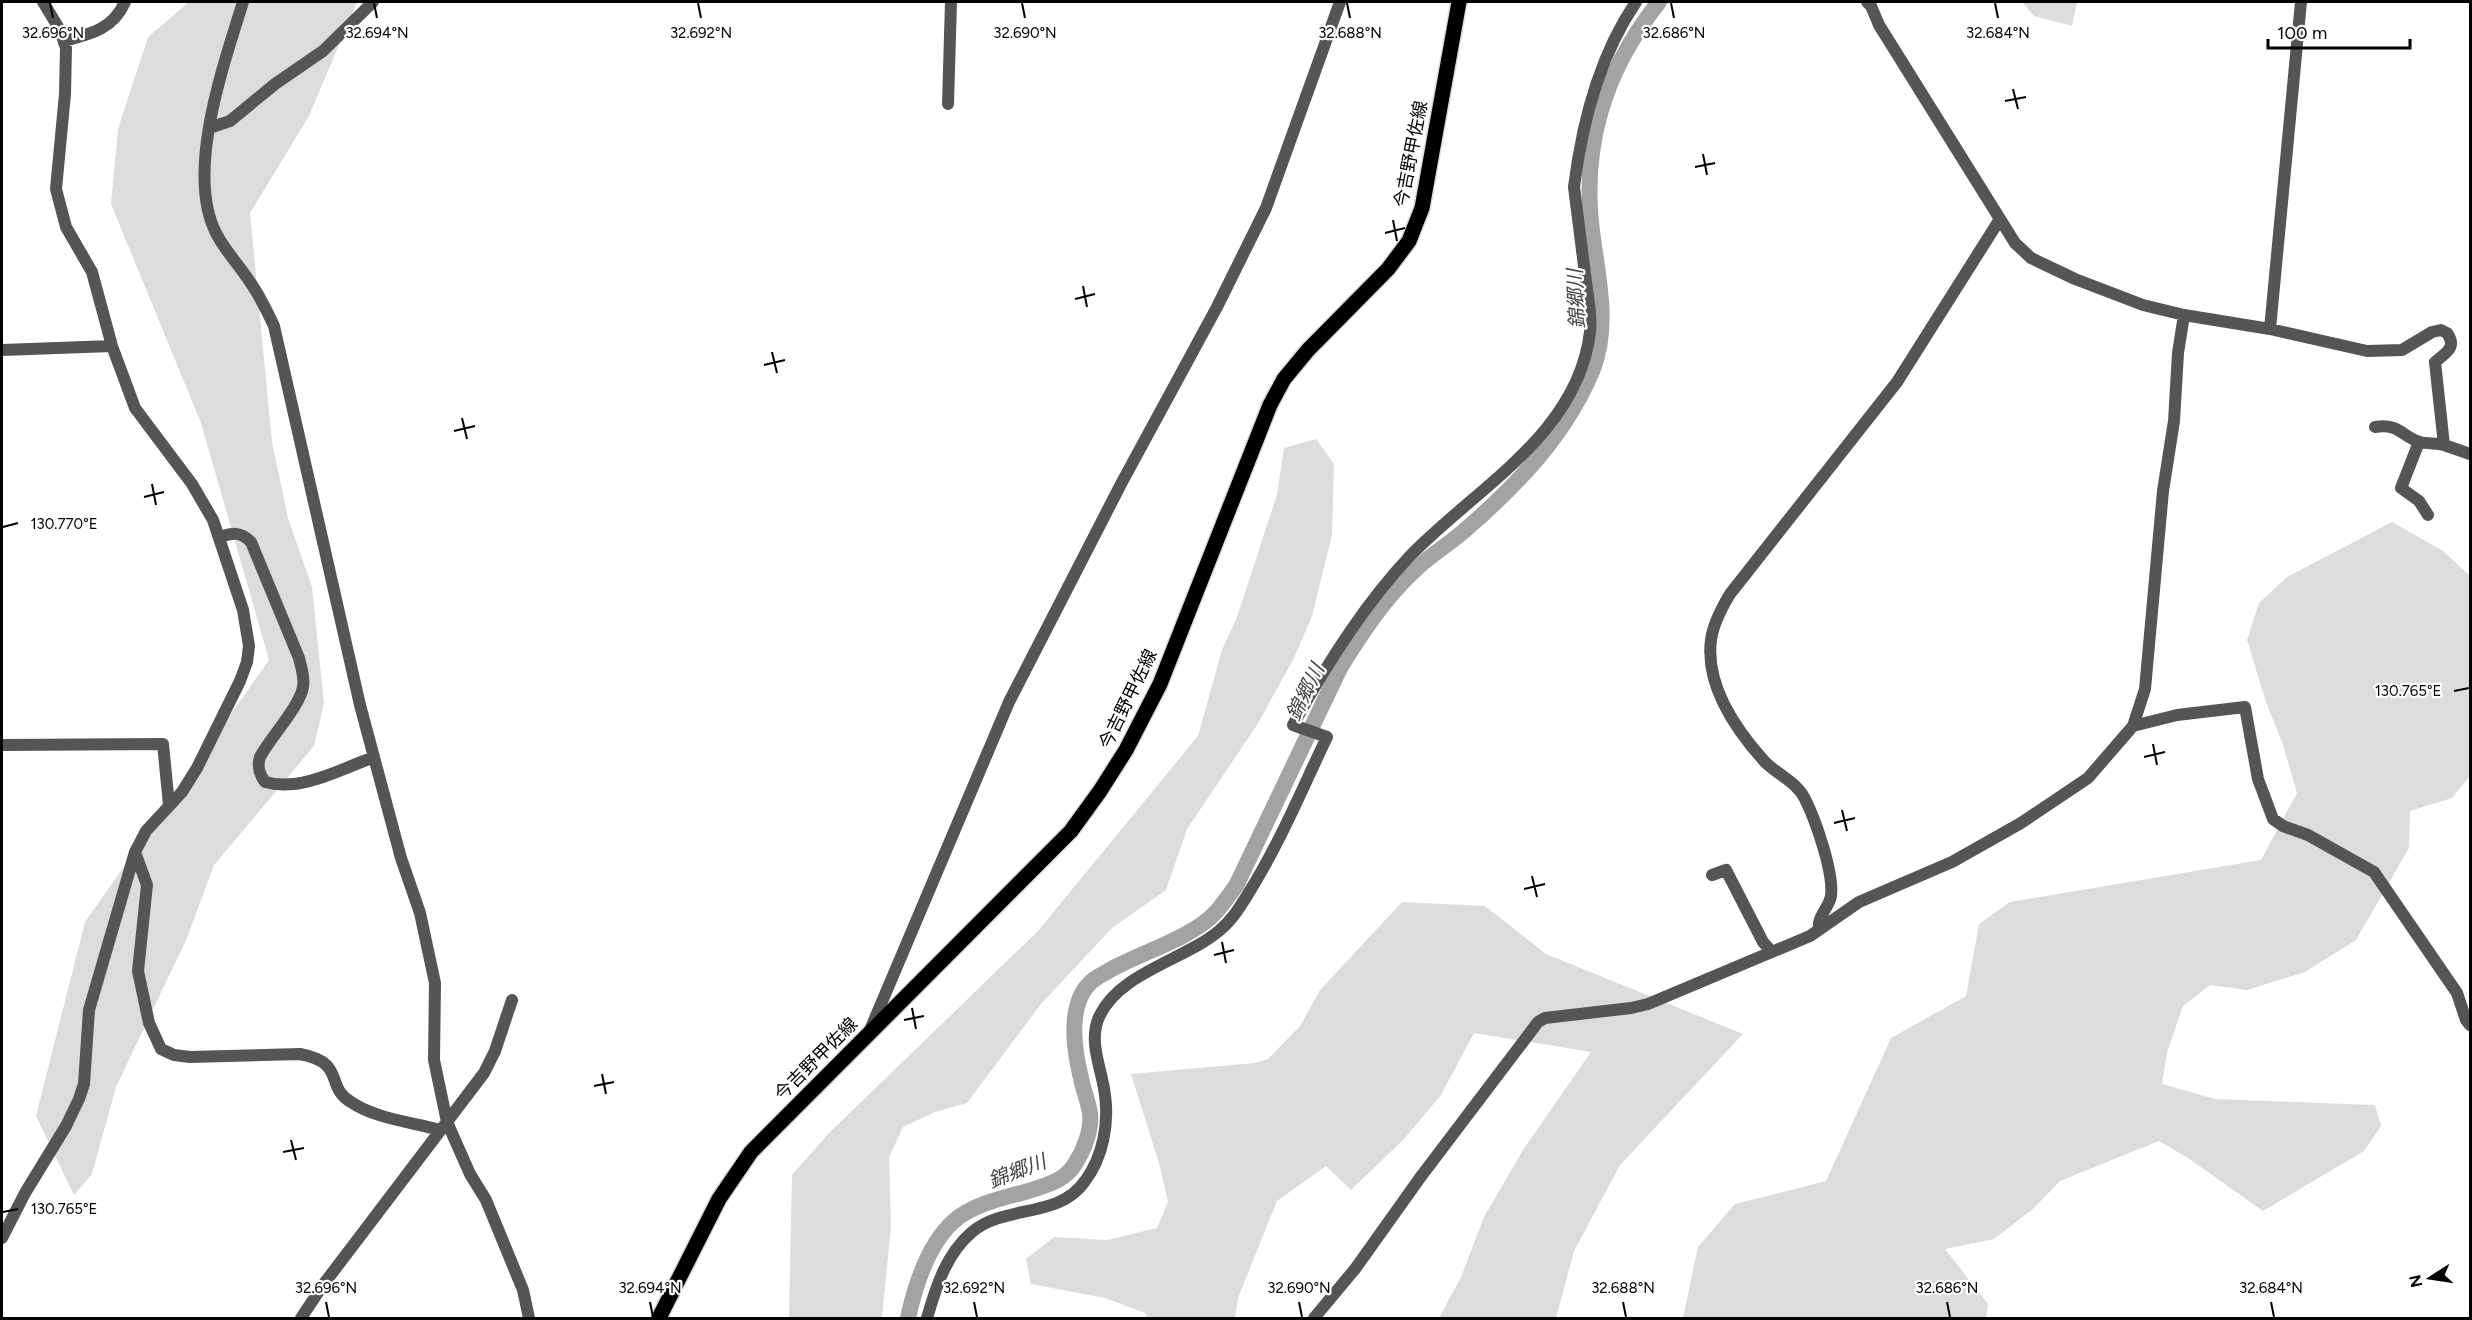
<svg xmlns="http://www.w3.org/2000/svg" width="2472" height="1320" viewBox="0 0 2472 1320" font-family="Figtree,'Noto Sans JP',sans-serif">
<style>
.green{fill:#dcdcdc}
.lines{fill:none;stroke-linecap:round;stroke-linejoin:round}
.river{stroke:#a3a3a3;stroke-width:16}
.major-casing{stroke:#dbdbdb;stroke-width:18}
.minor{stroke:#555;stroke-width:12}
.major{stroke:#000;stroke-width:15}
.ticks{fill:none;stroke:#000;stroke-width:2}
.labels{text-anchor:middle;dominant-baseline:central;stroke-width:4.5;stroke-linejoin:round;paint-order:stroke}
.street-label{font-size:18px;fill:#000;stroke:#fff}
.water-label{font-size:20px;font-style:italic;fill:#444;stroke:#fff}
.ticks-label{font-size:15px;text-anchor:middle;fill:#000;stroke:#fff;stroke-width:4.5;stroke-linejoin:round;paint-order:stroke}
</style>
<rect width="100%" height="100%" fill="#fff"/>
<path class="green" d="M189 2H357L309 116 250 213 272 442 288 518 312 587 324 703 314 746 214 865 187 938 116 1087 92 1174 74 1195 36 1116 85 922 269 660 201 423 111 204 118 129 148 37Z
M2022 2H2077L2072 26 2034 16Z
M1316 439 1334 464 1332 535 1312 616 1293 660 1257 725 1187 829 1166 890 1112 928 1041 1004 967 1103 935 1112 903 1127 889 1157 891 1226 882 1318H789L792 1175 829 1133 1038 931 1198 736 1222 650 1237 617 1277 495 1284 448Z
M2392 522 2443 551 2470 576V776L2452 798 2410 811 2409 848 2356 940 2305 972 2247 990 2210 985 2183 1006 2167 1052 2162 1084 2215 1099 2375 1105 2381 1126 2364 1151 2263 1211 2188 1158 2159 1141 2060 1181 2033 1209 1994 1239 1945 1249 1988 1304 1986 1318H1683L1698 1247 1735 1204 1826 1181 1891 1038 1966 996 1979 924 2010 902 2261 860 2297 793 2283 745 2266 702 2247 640 2259 603 2287 577Z
M1402 902 1485 906 1546 954 1743 1034 1620 1165 1574 1251 1556 1318H1439L1461 1277 1484 1217 1523 1150 1591 1052 1474 1033 1441 1095 1404 1139 1351 1190 1326 1166 1277 1201 1238 1298 1235 1318H1148L1145 1313 1105 1298 1031 1284 1026 1259 1054 1237 1107 1240 1157 1228 1168 1202 1159 1163 1131 1074 1255 1063 1268 1059 1300 1026 1320 990Z"/>
<g class="lines">
<path class="river" d="M908 1318C915 1286 928 1244 954 1221 972 1205 1002 1198 1025 1192 1044 1186 1064 1182 1075 1164 1084 1150 1092 1130 1090 1113 1088 1101 1083 1089 1081 1078 1074 1050 1067 1004 1091 982 1096 977 1104 974 1110 970 1140 953 1191 938 1214 914 1222 906 1229 895 1236 886L1340 668C1361 634 1384 599 1414 571 1429 556 1448 545 1464 531 1517 485 1566 435 1593 369 1609 328 1599 281 1593 239 1580 149 1603 72 1659 2"/>
<defs>
<path id="major" d="M659 1318 719 1199 751 1152 1071 831 1100 791 1126 750 1160 684 1270 405 1284 379 1308 350 1388 269 1409 241 1422 208 1459 2"/>
</defs>
<use href="#major" class="major-casing"/>
<path class="minor" d="M243 2C224 64 185 172 216 233 225 251 240 266 250 282 260 296 267 311 274 326L360 705 401 858 420 913 435 983 434 1060 447 1122 470 1174 486 1200 523 1290 529 1318
M1867 2 1871 6 1879 25 2015 243 2031 258 2075 279 2143 305 2184 315 2270 329 2367 351 2402 350 2432 332 2441 330 2447 333C2457 347 2447 352 2435 362L2444 445 2470 454
M64 41C91 34 113 29 125 2
M948 104 951 2
M209 128 230 121 275 84 323 51 373 2
M2270 329 2301 2
M2 350 112 346
M2375 427C2400 423 2402 437 2420 442 2428 444 2436 443 2444 445
M2419 442 2401 488 2419 501 2428 515
M219 537C233 533 240 531 251 542L299 658C301 667 305 677 303 687 300 706 270 738 260 757 257 767 259 774 265 782 301 792 341 769 374 757
M2133 726 2177 715 2245 707 2258 779 2273 819 2283 826 2308 835 2374 872 2457 993 2466 1020 2470 1025
M2 745 163 744 169 805
M135 852 147 885 138 971 149 1023 161 1049 174 1055 190 1057 300 1054C347 1063 324 1086 351 1102 376 1119 412 1122 440 1130
M1712 875 1726 870 1763 942 1772 952
M1819 929C1817 916 1829 908 1831 896 1834 873 1816 821 1805 799 1797 782 1778 775 1765 762 1736 730 1705 686 1711 640 1713 624 1721 609 1730 594L1897 382 2000 219
M870 1030 1009 702 1121 484 1217 307 1266 208 1340 2
M2 1238 25 1193 66 1126 79 1099 84 1084 89 1010 135 852 146 831 182 792 197 768 240 681 247 662 249 646 243 610 213 520 192 484 135 408 112 346 92 272 66 227 56 189 65 94 66 48 60 30 43 2
M301 1318 323 1285 484 1073 495 1051 512 1000
M927 1318C936 1287 946 1254 972 1232 1005 1204 1059 1219 1085 1181 1103 1157 1109 1124 1105 1095 1102 1069 1087 1040 1100 1015 1121 972 1185 960 1220 930 1232 920 1240 907 1248 894 1279 845 1302 789 1327 737L1293 725C1326 665 1363 606 1409 557 1474 489 1578 435 1590 332 1592 316 1588 298 1586 282 1582 251 1578 219 1574 187 1582 123 1599 56 1636 2
M1314 1318 1355 1269 1422 1175 1538 1022 1545 1018 1631 1008 1648 1004 1810 936 1859 902 1952 862 2021 823 2088 778 2133 726 2145 689 2163 491 2174 421 2178 353 2184 315"/>
<use href="#major" class="major"/>
</g>
<path class="ticks" d="M50 3 53 18M374 3 377 18M698 3 701 18M1022 3 1025 18M1347 3 1350 18M1671 3 1674 18M1995 3 1998 18M2013 89 2018 109M2005 101 2026 97M1703 154 1707 175M1695 167 1715 163M1393 220 1397 241M1385 233 1405 228M1083 286 1087 307M1075 299 1095 294M772 352 777 373M764 365 785 360M462 418 467 439M454 431 475 426M152 484 156 505M144 497 164 492M3 527 18 523M2454 691 2469 688M2153 744 2157 765M2144 757 2165 752M1842 810 1847 831M1834 823 1855 818M1532 876 1537 897M1524 889 1545 884M1222 942 1226 963M1214 955 1234 950M912 1008 916 1029M904 1020 924 1016M602 1074 606 1094M594 1086 614 1082M291 1140 296 1160M283 1152 304 1148M3 1212 18 1209M326 1302 329 1317M650 1302 653 1317M974 1302 977 1317M1299 1302 1302 1317M1623 1302 1626 1317M1947 1302 1950 1317M2271 1302 2274 1317"/>
<g class="labels">
<g class="street-label">
<text transform="translate(1411 154) rotate(-79)">今吉野甲佐線</text>
<text transform="translate(1128 699) rotate(-64)">今吉野甲佐線</text>
<text transform="translate(816 1059) rotate(-45)">今吉野甲佐線</text>
</g>
<g class="water-label">
<text transform="translate(1576 299) rotate(-93)">錦郷川</text>
<text transform="translate(1305 692) rotate(-64)">錦郷川</text>
<text transform="translate(1017 1171) rotate(-21)">錦郷川</text>
</g>
</g>
<g class="ticks-label">
<text x="53" y="38">32.696°N</text>
<text x="377" y="38">32.694°N</text>
<text x="701" y="38">32.692°N</text>
<text x="1025" y="38">32.690°N</text>
<text x="1350" y="38">32.688°N</text>
<text x="1674" y="38">32.686°N</text>
<text x="1998" y="38">32.684°N</text>
<text x="64" y="529">130.770°E</text>
<text x="2408" y="696">130.765°E</text>
<text x="64" y="1214">130.765°E</text>
<text x="326" y="1293">32.696°N</text>
<text x="650" y="1293">32.694°N</text>
<text x="974" y="1293">32.692°N</text>
<text x="1299" y="1293">32.690°N</text>
<text x="1623" y="1293">32.688°N</text>
<text x="1947" y="1293">32.686°N</text>
<text x="2271" y="1293">32.684°N</text>
</g>
<rect width="2472" height="1320" fill="none" stroke="#000000" stroke-width="6"/>
<g transform="translate(2430 1278) rotate(258)" stroke="#ffffff" stroke-width="4.5" paint-order="stroke">
<path d="M0-4.5L10 22L0 15L-10 22Z" fill="#000000"/>
<text y="-9" font-size="16" font-weight="bold" text-anchor="middle" fill="#000000">N</text>
</g>
<path d="M2268 39v9h142v-9" fill="none" stroke="#000000" stroke-width="3"/>
<text x="2277" y="39" font-size="18" fill="#000000" stroke="#ffffff" stroke-width="4.5" paint-order="stroke">100 m</text>
</svg>
